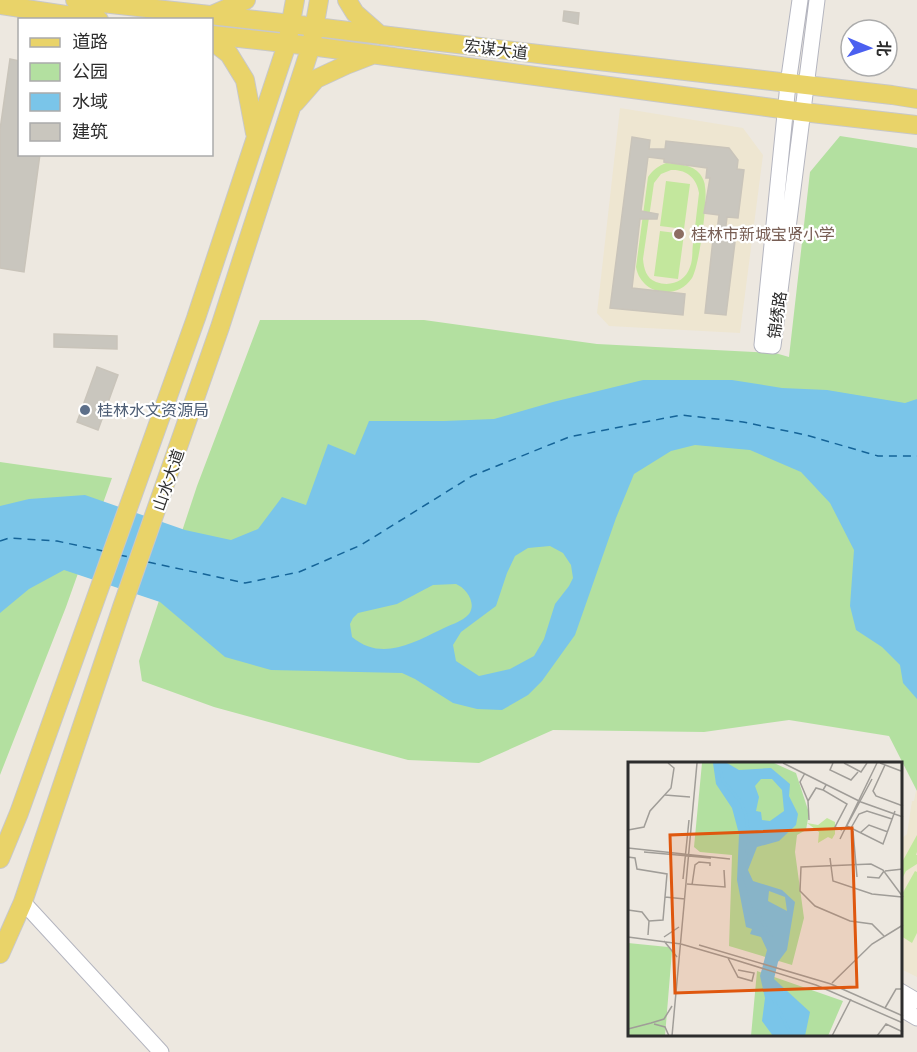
<svg xmlns="http://www.w3.org/2000/svg" width="917" height="1052" viewBox="0 0 917 1052" font-family="Ubuntu,'Noto Sans SC',sans-serif">
<style>
.education{fill:#eee6d1}
.green{fill:#b3e0a0}
.pitch{fill:#c3e79d;fill-rule:evenodd}
.water{fill:#7ac5e9;fill-rule:evenodd}
.lines{fill:none;stroke-linecap:round;stroke-linejoin:round}
.ferry{stroke:#156498;stroke-width:1.5;stroke-dasharray:8 6;stroke-linecap:butt}
.building{fill:#c9c6be;stroke:#c9c4ba;stroke-width:1.5}
.minor-casing{stroke:#b4b5bf;stroke-width:17}
.major-casing{stroke:#c8c8c8;stroke-width:20}
.minor{stroke:#fff;stroke-width:15}
.major{stroke:#e9d369;stroke-width:18}
.education-dot{fill:#8d6e63;stroke:#fff;stroke-width:2}
.service-dot{fill:#5c6f8a;stroke:#fff;stroke-width:2}
.labels{text-anchor:middle;dominant-baseline:central;stroke-width:4.5;stroke-linejoin:round;paint-order:stroke}
.street-label{font-size:16px;fill:#2d2d2d;stroke:#fff}
.education-label{font-size:16px;fill:#785e54;stroke:#fff;text-anchor:start}
.service-label{font-size:16px;fill:#4e5e75;stroke:#fff;text-anchor:start}
.inset-river{fill:none;stroke:#7ac5e9;stroke-width:3}
.inset-road{fill:none;stroke:#a09d98;stroke-width:1.5}
.view{fill:#df570e;fill-opacity:0.15;stroke:#df570e;stroke-width:3}
.inset-edge{fill:none;stroke:#2d2d2d;stroke-width:3}
</style>
<rect width="100%" height="100%" fill="#ede8e0"/>
<path class="education" d="M620 108 743 128 763 155 740 333 609 326 597 313Z
M916 791H917V977L901 969V839L907 834 912 801H914Z"/>
<path class="green" d="M840 136 917 148V791L889 736 789 720 704 732 553 730 479 763 408 760 214 707 142 681 139 661 197 486 260 320H424L597 344 775 353 789 357 810 172Z
M0 462 112 478 66 607 0 775Z"/>
<path class="pitch" d="M666 163C678 164 692 164 700 174 703 178 705 183 705 187 708 201 699 267 692 278 677 301 641 295 636 267L648 177C653 170 658 166 666 163ZM671 170C686 169 697 178 699 193 697 210 695 227 693 244 692 251 693 260 690 267 685 282 670 287 656 282 646 278 644 269 643 259L654 183 661 174Z
M666 181 690 184 684 229 660 226Z
M660 231 684 234 678 279 654 276Z
M917 835V852L916 855H917V864L906 871 901 881V864Z
M915 871 917 872V933L912 943 901 936V896Z"/>
<path class="water" d="M643 380H732L782 388 827 390 905 403 917 399V699L903 683 900 665 882 647 856 630 850 606 854 550 830 503 801 472 750 450 695 445 671 451 634 474 616 518 575 635 542 681 528 695 502 710 477 709 453 703 415 679 402 673 271 670 225 657 160 602 64 570 29 589 0 613V506L29 499 85 495 185 530 231 540 258 529 282 497 306 505 328 444 355 455 369 421H444L494 419 553 402ZM550 546 563 553 571 565 573 578 569 586 555 604 544 639 534 656 510 669 479 676 456 661 453 645 461 632 496 606 507 573 515 556 528 548ZM456 584C466 588 477 603 469 614 462 622 449 625 440 630 411 644 381 661 352 637L350 624 353 618 358 613 397 604 433 585Z"/>
<g class="lines">
<path class="ferry" d="M0 541 9 538 57 541 103 551
M119 555 129 557
M148 562 245 583 299 572 361 545 472 476 569 437 681 415 743 422 806 435 878 456H917"/>
</g>
<path class="building" d="M564 11 579 13 578 24 563 21Z
M10 59 20 61V154H40L24 272 0 268V130Z
M632 137 650 140 649 149H665L666 141 729 148 738 160 737 169 744 170 738 218 727 217 725 234 728 235 727 241 735 242 726 315 705 313 713 239H716L719 215 704 213 710 178H706L707 168 664 162V159L648 157 641 211 658 214 657 219H640L632 288 685 294 683 315 610 308Z
M54 334 117 336V349L54 347Z
M97 367 118 375 98 430 77 422Z"/>
<g class="lines">
<defs>
<path id="minor" d="M800 0 788 84 762 345 773 346 817 0
M23 902 161 1052
M900 991 917 1001
M900 1008 917 1018"/>
<path id="major" d="M75 0 291 24 547 55 892 95 917 99
M347 0 355 13 380 35
M0 5 99 20
M212 15 246 0
M212 35 311 46 803 112 917 125
M212 41 229 54 245 80 255 133
M295 103 316 79 346 65 372 55
M0 859 19 813 196 318 287 44 295 0
M0 954 23 902 122 607 220 327 311 46 319 0"/>
</defs>
<use href="#minor" class="minor-casing"/>
<use href="#major" class="major-casing"/>
<use href="#minor" class="minor"/>
<use href="#major" class="major"/>
</g>
<circle class="education-dot" cx="679" cy="234" r="6"/>
<circle class="service-dot" cx="85" cy="410" r="6"/>
<g class="labels">
<g class="street-label">
<text transform="translate(496 49) rotate(7)">宏谋大道</text>
<text transform="translate(777 315) rotate(-82)">锦绣路</text>
<text transform="translate(168 480) rotate(-71)">山水大道</text>
</g>
<g class="education-label">
<text x="691" y="234">桂林市新城宝贤小学</text>
</g>
<g class="service-label">
<text x="97" y="410">桂林水文资源局</text>
</g>
</g>
<g transform="translate(628 762)">
<rect width="274" height="274" fill="#ede8e0"/>
<path d="M74 1H146L168 11 181 51 178 68 169 73 167 90 176 156 164 203 101 184 104 93 72 90 66 85ZM0 181 40 185 44 189 37 274H0ZM129 209 215 239 200 274H123Z" fill="#b3e0a0"/>
<path d="M199 56 207 60V72L204 77 200 75 190 81 191 70 179 61 190 63Z" fill="#c3e79d"/>
<path d="M85 1H99L111 8 143 6 162 22 161 34 170 52 168 63 151 79 129 85 120 108 125 119 154 128 167 140 159 188 150 200 146 217 182 250 177 274H145L134 259 137 236 132 214 139 188 133 175 122 172 124 167 118 165 109 118 111 72 104 46 88 22ZM133 17H144L154 28 156 49 142 59 134 58 133 50 128 49 131 35 127 24ZM141 129 157 135 159 149 140 139Z" fill="#7ac5e9" fill-rule="evenodd"/>
<path class="inset-river" d="M91 1 95 19 113 40 118 53 121 77 115 111 127 147 144 176V202M142 213 140 227 164 274"/>
<path class="inset-road" d="M155 1 233 40 275 55M205 1 202 8 223 18 230 10M216 1 233 10 239 1M252 1 273 9M257 3 245 29 248 34 275 44M177 11 172 20 180 39 181 58M198 23 195 28 219 42 207 65 214 68M37 33 62 35M180 39 188 26 195 28M219 64 255 82 267 49M223 66 231 52 239 49 264 57M0 68 16 65 22 49 43 26 46 6 40 1M216 69 244 17M225 69 229 115M232 71 241 63 260 70M212 77 249 1M0 86 102 97M16 90 83 96M0 95 7 96 9 107 39 112 35 158 21 159M202 96 205 119 244 132 274 135M257 109 275 107M239 115 251 116 256 109M55 117 61 58M59 122 97 125 96 108M64 123 67 103 71 100 82 101V104M37 135 57 137M0 148 14 150 21 159 20 173M256 174 244 162 222 159 187 144 172 129 173 105 243 102 255 108 275 135M0 175 53 182 101 196 188 223 275 261M36 175 51 165M36 179 49 195M71 183 203 222 275 254M100 196 110 215 124 219 126 211 110 208M204 221 244 182 275 163M257 246 268 227H275M23 261 36 257 44 244M26 262 37 265 41 274M0 267 23 261M44 274 69 1M204 274 223 237M249 274 258 262 275 270"/>
<path class="view" d="M224 66 229 225 47 231 42 73Z"/>
<rect width="274" height="274" class="inset-edge"/>
</g>
<rect x="18" y="18" width="195" height="138" fill="#ffffff" stroke="#ababab" stroke-width="1.5"/>
<rect x="30" y="38" width="30" height="9" fill="#e9d369" stroke="#ababab" stroke-width="1.5"/>
<text x="72" y="48" font-size="18" fill="#2d2d2d">道路</text>
<rect x="30" y="63" width="30" height="18" fill="#b3e0a0" stroke="#ababab" stroke-width="1.5"/>
<text x="72" y="78" font-size="18" fill="#2d2d2d">公园</text>
<rect x="30" y="93" width="30" height="18" fill="#7ac5e9" stroke="#ababab" stroke-width="1.5"/>
<text x="72" y="108" font-size="18" fill="#2d2d2d">水域</text>
<rect x="30" y="123" width="30" height="18" fill="#c9c6be" stroke="#ababab" stroke-width="1.5"/>
<text x="72" y="138" font-size="18" fill="#2d2d2d">建筑</text>
<g transform="translate(869 48) rotate(92)"><circle r="28" fill="#ffffff" stroke="#ababab" stroke-width="1.5"/>
<path d="M0-4.5L10 22L0 15L-10 22Z" fill="#4b60f0"/>
<text y="-9" font-size="16" font-weight="bold" text-anchor="middle" fill="#2d2d2d">北</text>
</g>
</svg>
